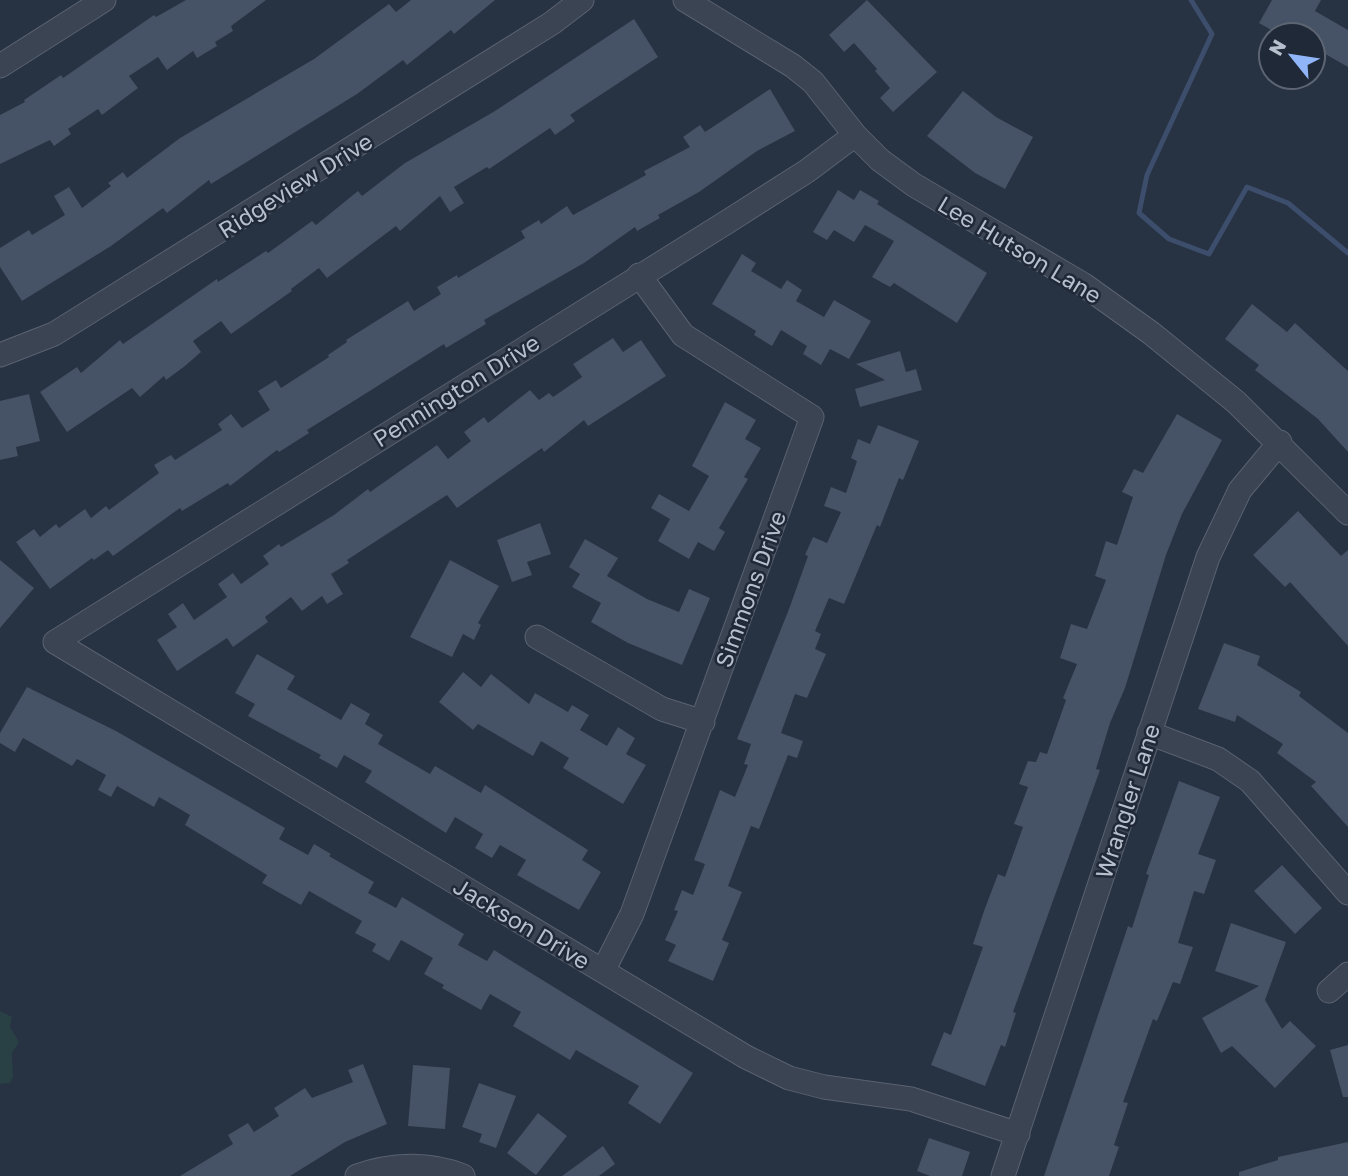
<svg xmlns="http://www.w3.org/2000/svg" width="1348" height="1176" viewBox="0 0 1348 1176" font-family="'Golos Text',sans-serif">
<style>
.green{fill:#294044}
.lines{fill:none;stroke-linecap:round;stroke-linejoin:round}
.stream{stroke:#3c4e6c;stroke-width:5}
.building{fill:#465265}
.minor-casing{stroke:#596270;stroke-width:25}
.minor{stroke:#3b4452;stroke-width:23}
.labels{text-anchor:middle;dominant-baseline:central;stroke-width:5;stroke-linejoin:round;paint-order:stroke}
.street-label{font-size:23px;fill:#b8bfcc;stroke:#202938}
</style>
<rect width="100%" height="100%" fill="#273243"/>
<path class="green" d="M0 1011 12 1017 10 1027 19 1042 12 1053 13 1077 10 1083 0 1084Z"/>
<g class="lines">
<path class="stream" d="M1191 0 1212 34 1147 175 1139 213 1169 239 1209 254 1247 187 1288 203 1348 253"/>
</g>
<path class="building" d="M186 0H266L231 26 233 31 215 42 217 46 197 58 193 51 167 70 158 57 129 76 138 88 102 115 98 109 68 129 71 134 54 146 50 140 0 164V115L25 102 24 100 61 75 63 78 154 15 156 17Z
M411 0H495L454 34 451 30 407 65 403 60 357 94 211 184 209 180 167 213 163 208 111 246 22 301 0 267V248L29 230 32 235 65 215 54 196 69 187 82 208 111 186 108 183 123 172 127 178 180 138 314 59 389 4 396 12Z
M867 0 937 72 893 112 880 98 890 88 875 71 877 69 854 43 844 52 829 35Z
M1272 0H1321L1315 11 1348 30V67L1313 47V35H1280L1259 23Z
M634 19 658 57 570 115 575 121 555 135 550 128 489 169 487 167 454 187 464 203 450 212 440 196 400 231 396 226 327 278 319 268 291 289 292 291 231 334 221 321 193 341 201 352 185 366 166 380 164 376 140 397 132 388 67 432 40 392 77 367 81 373 120 340 123 344 217 279 218 282 266 251 268 253 312 221 316 225 358 191 362 196 405 163 495 111Z
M770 89 795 131 757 151 699 192 658 215 660 218 637 231 635 227 584 263 484 320 486 324 446 348 444 344 357 399 307 430 309 433 279 452 277 450 230 486 228 483 182 511 180 508 113 556 108 550 94 560 92 558 50 589 16 542 34 529 40 537 56 524 59 528 85 509 91 518 106 506 109 510 159 473 154 465 171 455 175 460 222 430 218 424 231 414 242 428 270 410 258 391 276 380 281 388 329 357 328 355 347 342 346 340 408 301 414 311 441 294 437 287 457 275 458 278 525 238 521 231 539 220 541 224 567 206 573 215 646 175 644 171 690 147 683 137 700 125 705 132Z
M963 91 996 117 1033 137 1005 189 975 173 927 136Z
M838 190 854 200 860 190 879 201 877 204 987 273 957 323 894 283 890 287 872 277 894 241 865 225 854 242 834 230 827 240 813 232Z
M742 254 756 263 751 271 781 289 787 280 802 290 796 301 824 317 834 300 871 321 849 359 830 349 821 365 803 354 807 346 781 330 772 346 754 335 756 331 712 304Z
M1252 304 1287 332 1295 323 1348 371V452L1318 419 1255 370 1259 365 1225 339Z
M613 338 623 352 641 340 666 376 588 426 584 420 544 452 542 448 457 508 447 495 347 560 349 563 331 574 343 594 327 604 322 596 302 611 291 597 265 617 268 622 233 647 227 638 177 671 157 640 177 627 168 614 183 603 194 620 227 597 218 584 233 573 241 584 269 564 263 556 279 544 281 547 334 515 368 489 370 492 437 445 448 459 471 441 464 432 484 417 488 423 530 390 539 400 549 393 553 397 582 377 573 364Z
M900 351 906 372 916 369 922 390 860 407 855 389 885 380 856 364Z
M29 394 40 441 16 447 18 456 0 460V401Z
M725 402 756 420 745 439 761 448 744 477 748 479 719 528 725 532 714 551 698 542 689 559 658 541 670 519 651 508 659 494 689 511 709 476 692 466Z
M1177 414 1222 440 1182 514 1166 555 1125 688 1110 723 1096 769 1100 770 1013 1012 1016 1013 1005 1047 1001 1045 985 1086 931 1065 944 1032 951 1035 983 947 973 944 984 911 998 874 1005 877 1023 827 1014 824 1028 787 1019 784 1028 761 1036 762 1040 752 1047 754 1066 700 1063 698 1077 664 1060 658 1071 624 1087 629 1106 580 1095 576 1106 541 1117 545 1133 497 1122 492 1134 469 1143 473Z
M878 425 919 441 903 480 899 478 880 527 877 525 844 604 829 598 815 631 821 634 815 649 826 654 807 698 795 694 781 733 803 741 797 758 788 755 759 829 751 826 728 886 742 892 722 940 729 943 713 981 668 961 676 945 665 940 678 911 674 910 682 890 693 895 705 864 694 860 720 790 735 797 748 765 744 764 751 744 737 739 789 609 808 556 805 555 813 537 827 543 841 512 824 506 831 487 846 493 857 461 851 458 858 439 870 444Z
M1298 511 1341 556 1348 550V646L1290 582 1285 587 1253 555Z
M540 523 551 554 527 562 532 575 512 582 497 540Z
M585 539 618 558 607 576 647 599 679 612 689 589 710 598 682 665 628 643 591 622 601 603 572 587 580 574 569 567Z
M0 560 34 588 0 628Z
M450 560 499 586 478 623 481 625 474 640 463 634 452 657 410 637Z
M1224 643 1260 656 1257 665 1301 692 1299 696 1348 733V827L1311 786 1316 782 1277 753 1283 744 1237 715 1235 722 1198 709Z
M257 654 295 676 287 689 341 720 351 703 370 714 365 724 383 735 378 744 430 774 435 766 481 793 485 785 588 850 582 860 601 872 579 910 517 875 526 860 500 845 492 858 475 848 483 834 455 817 446 833 365 782 372 771 344 755 337 768 319 758 321 755 248 716 255 704 235 693Z
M463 672 481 687 491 674 529 704 535 693 568 712 572 705 589 715 580 730 607 746 618 727 635 738 626 754 646 765 623 804 563 768 569 758 541 741 533 756 478 724 473 730 439 702Z
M27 687 116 731 285 828 279 839 308 855 314 844 331 854 329 856 374 882 368 893 396 908 402 897 464 934 458 945 487 961 494 950 693 1073 660 1124 628 1103 639 1086 576 1050 570 1060 513 1026 521 1012 490 994 481 1010 442 988 444 985 424 974 433 958 401 940 389 961 372 951 376 944 355 933 362 921 309 891 301 905 262 883 267 875 185 825 190 815 159 797 154 807 117 786 111 797 98 790 106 775 77 759 72 766 23 738 15 752 0 743V733Z
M1179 781 1220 797 1198 854 1216 860 1204 894 1194 891 1178 943 1193 947 1180 984 1173 982 1157 1021 1153 1019 1123 1102 1128 1103 1114 1145 1119 1147 1109 1176H1044L1128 926 1132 928 1149 875 1146 874Z
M1282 865 1322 908 1295 934 1254 891Z
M1231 923 1286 942 1265 1000 1282 1029 1290 1021 1316 1046 1275 1088 1232 1046 1221 1053 1202 1018 1259 986 1215 971Z
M1348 1045V1097H1343L1330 1050Z
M363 1064 387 1124 345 1142 290 1176H180L233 1144 228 1135 248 1123 254 1132 279 1116 274 1108 305 1088 312 1098 353 1082 348 1070Z
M413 1065 450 1068 445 1129 408 1126Z
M479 1083 516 1096 496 1148 479 1142 482 1134 462 1127Z
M538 1113 567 1136 536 1175 507 1153Z
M929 1138 970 1152 962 1176H930L917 1171Z
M1348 1142V1176H1239V1172L1278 1160V1157Z
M603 1146 615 1164 599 1176H562Z"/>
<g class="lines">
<defs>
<path id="minor" d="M685 0 793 66 813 82 855 135 880 160 914 185 1084 285 1151 333 1236 402 1348 513
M0 66 104 0
M855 135 807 171 727 222 55 642 746 1057 789 1078 824 1087 911 1099 1018 1134
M0 355 54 334 552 23 582 0
M537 637 662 709 703 722
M1149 733 1218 759 1250 781 1348 893
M603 971 632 914 812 417 683 335 639 275
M1329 991 1348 974
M357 1176C391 1164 429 1162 463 1176
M1003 1176 1208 557 1240 490 1280 442"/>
</defs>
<use href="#minor" class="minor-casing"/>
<use href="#minor" class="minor"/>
</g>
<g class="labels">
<g class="street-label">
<text transform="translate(295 185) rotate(-32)">Ridgeview Drive</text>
<text transform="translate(1020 249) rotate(31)">Lee Hutson Lane</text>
<text transform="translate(456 390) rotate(-32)">Pennington Drive</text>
<text transform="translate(750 589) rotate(-70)">Simmons Drive</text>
<text transform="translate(1127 801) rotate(-72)">Wrangler Lane</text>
<text transform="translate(522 923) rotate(31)">Jackson Drive</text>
</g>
</g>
<g transform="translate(1292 56) rotate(300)"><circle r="33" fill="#202938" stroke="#5d6573" stroke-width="2"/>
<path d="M0-5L12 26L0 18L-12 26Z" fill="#91b5f9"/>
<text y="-10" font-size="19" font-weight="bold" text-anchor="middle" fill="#b8bfcc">N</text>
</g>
</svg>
